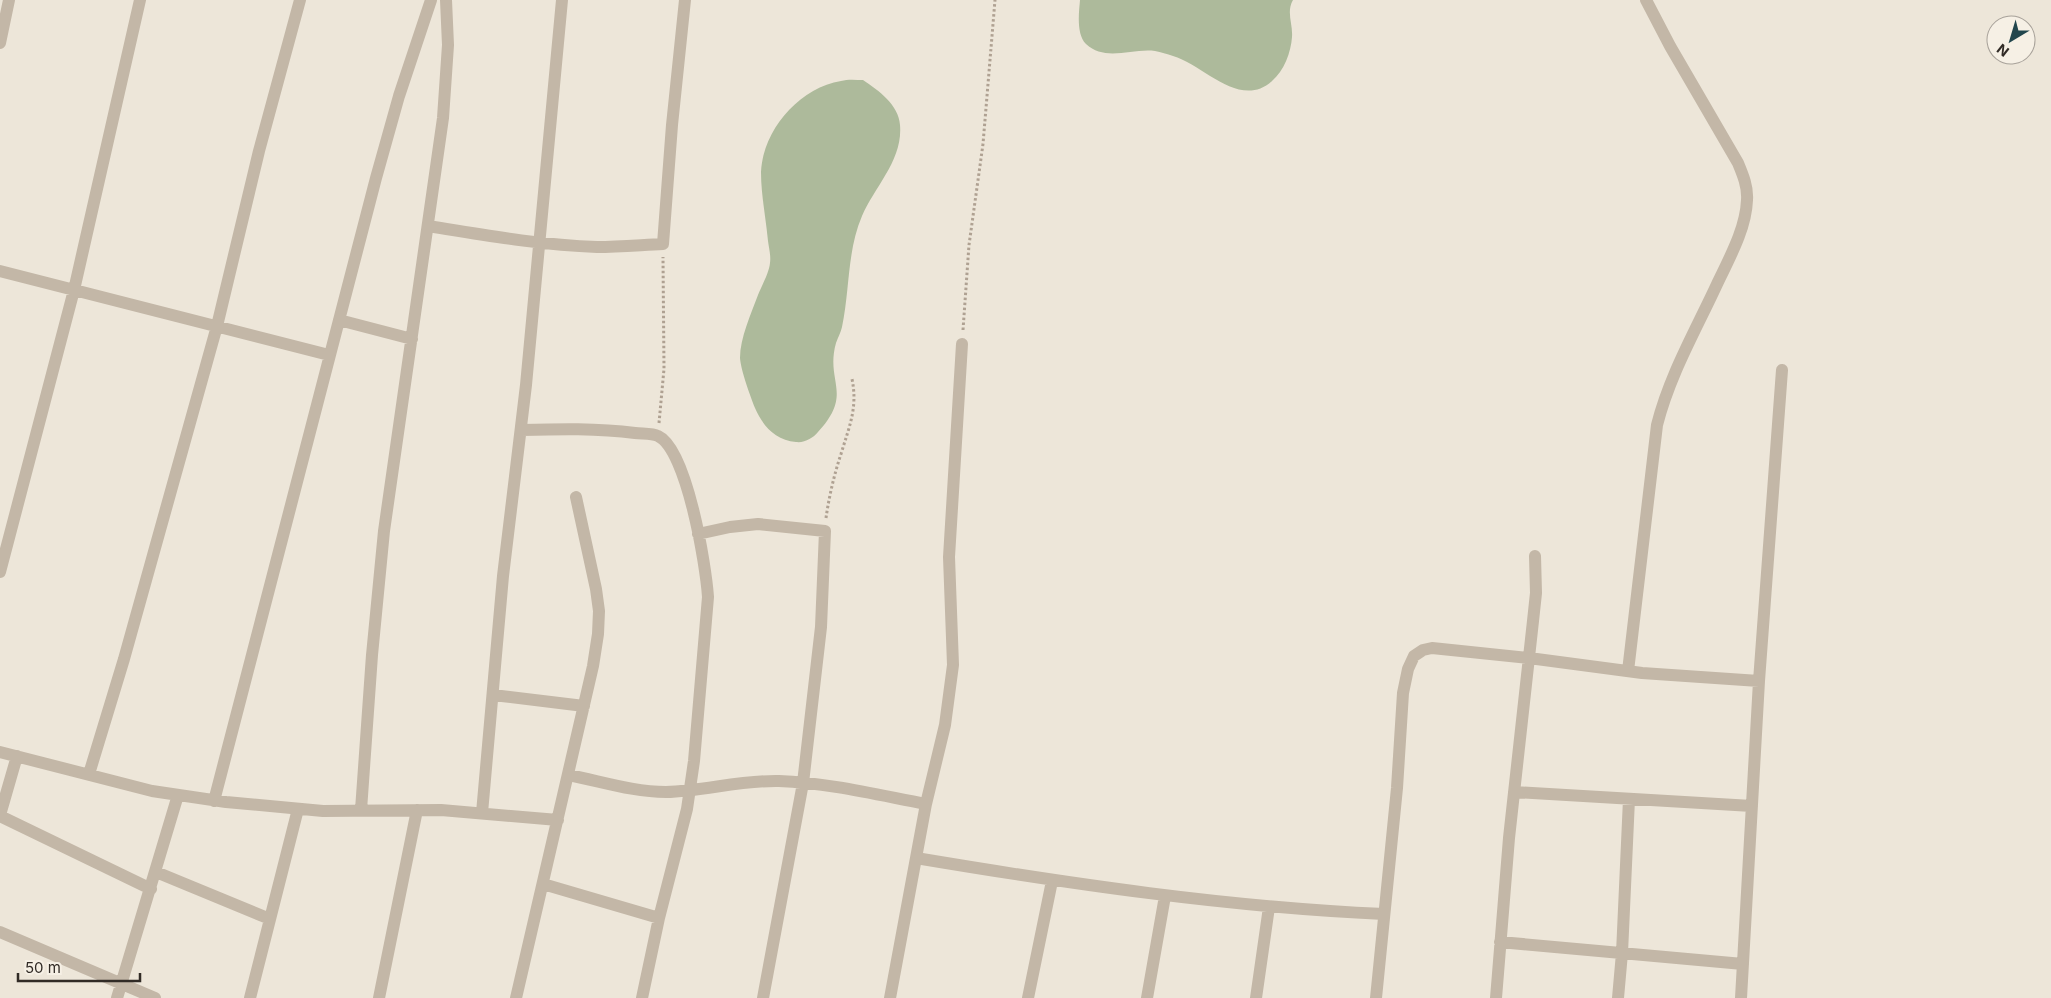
<svg xmlns="http://www.w3.org/2000/svg" width="2051" height="998" viewBox="0 0 2051 998" font-family="Inter,sans-serif">
<style>
.green{fill:#adba9b}
.lines{fill:none;stroke-linecap:round;stroke-linejoin:round}
.path{stroke:#afa192;stroke-width:3;stroke-dasharray:2.5 2.5;stroke-linecap:butt}
.minor{stroke:#c3b7a7;stroke-width:12}
</style>
<rect width="100%" height="100%" fill="#ede6d9"/>
<path class="green" d="M1080 0H1293C1286 12 1293 24 1292 37 1291 52 1284 71 1272 81 1240 110 1204 65 1173 56 1167 54 1161 52 1155 51 1132 48 1105 62 1086 44 1076 34 1079 12 1080 0Z
M863 80C878 90 899 105 900 125 903 160 875 186 862 216 847 251 850 289 842 327 841 332 838 337 836 343 825 382 854 393 818 432 813 438 805 443 796 442 775 440 763 426 755 408 750 395 741 371 740 358 740 338 751 314 758 295 762 285 769 273 770 263 771 256 769 248 768 241 766 219 761 195 761 172 763 130 799 88 841 81 848 79 856 80 863 80Z"/>
<g class="lines">
<path class="path" d="M963 330 969 245 983 144 995 0
M659 423 664 369 663 257
M826 518C829 497 834 475 841 454 849 427 858 408 852 379"/>
<path class="minor" d="M0 43 9 0
M428 226C484 235 540 245 597 247 619 247 641 245 663 244L672 125 685 0
M0 271 329 355
M339 320 412 339
M521 430C559 429 597 428 635 433 642 434 652 433 658 436 687 449 706 566 708 597L694 761 687 809 659 918 642 998
M698 534 730 527 758 524 825 531 821 627 803 783 763 998
M0 572 74 290 140 0
M1628 671 1657 425C1670 374 1696 330 1718 282 1730 257 1746 228 1747 200 1748 187 1743 175 1738 163L1670 46 1646 0
M493 695 584 706
M0 752 152 791 226 802 323 811 441 810 558 820
M89 774 124 659 217 326 259 151 300 0
M568 775C600 781 633 792 666 792 704 791 741 780 779 781 829 783 878 795 926 804
M1514 792 1752 806
M214 801 376 178 399 96 431 0
M361 810 372 655 384 531 443 118 448 45 446 0
M482 813 503 576 526 385 562 0
M0 815 17 756
M0 816 151 889
M916 858C1071 884 1227 907 1384 914
M156 872 270 919
M543 884 659 918
M0 932 155 998
M1500 942 1743 964
M117 998 178 795
M250 998 298 809
M379 998 417 810
M516 998 593 666 598 634 599 611 596 589 576 497
M890 998 926 804 945 725 953 665 949 557 962 344
M1028 998 1052 881
M1147 998 1165 896
M1256 998 1269 907
M1376 998 1397 788 1403 693 1408 669 1414 656 1423 650 1432 648 1529 658 1642 673 1759 681
M1496 998 1509 838 1533 621 1536 593 1535 556
M1618 998 1622 953 1629 799
M1741 998 1759 681 1782 370"/>
</g>
<g transform="translate(2011 40) rotate(218)"><circle r="24" fill="#f6f0e5" stroke="#a7a199"/>
<path d="M0-4L9 19L0 12L-9 19Z" fill="#22464d"/>
<text y="-8" font-size="14" font-weight="bold" text-anchor="middle" fill="#312b26">N</text>
</g>
<path d="M18 973v8h122v-8" fill="none" stroke="#312b26" stroke-width="2.5"/>
<text x="25" y="973" font-size="15" fill="#312b26" stroke="#f6f0e5" stroke-width="4" paint-order="stroke">50 m</text>
</svg>
